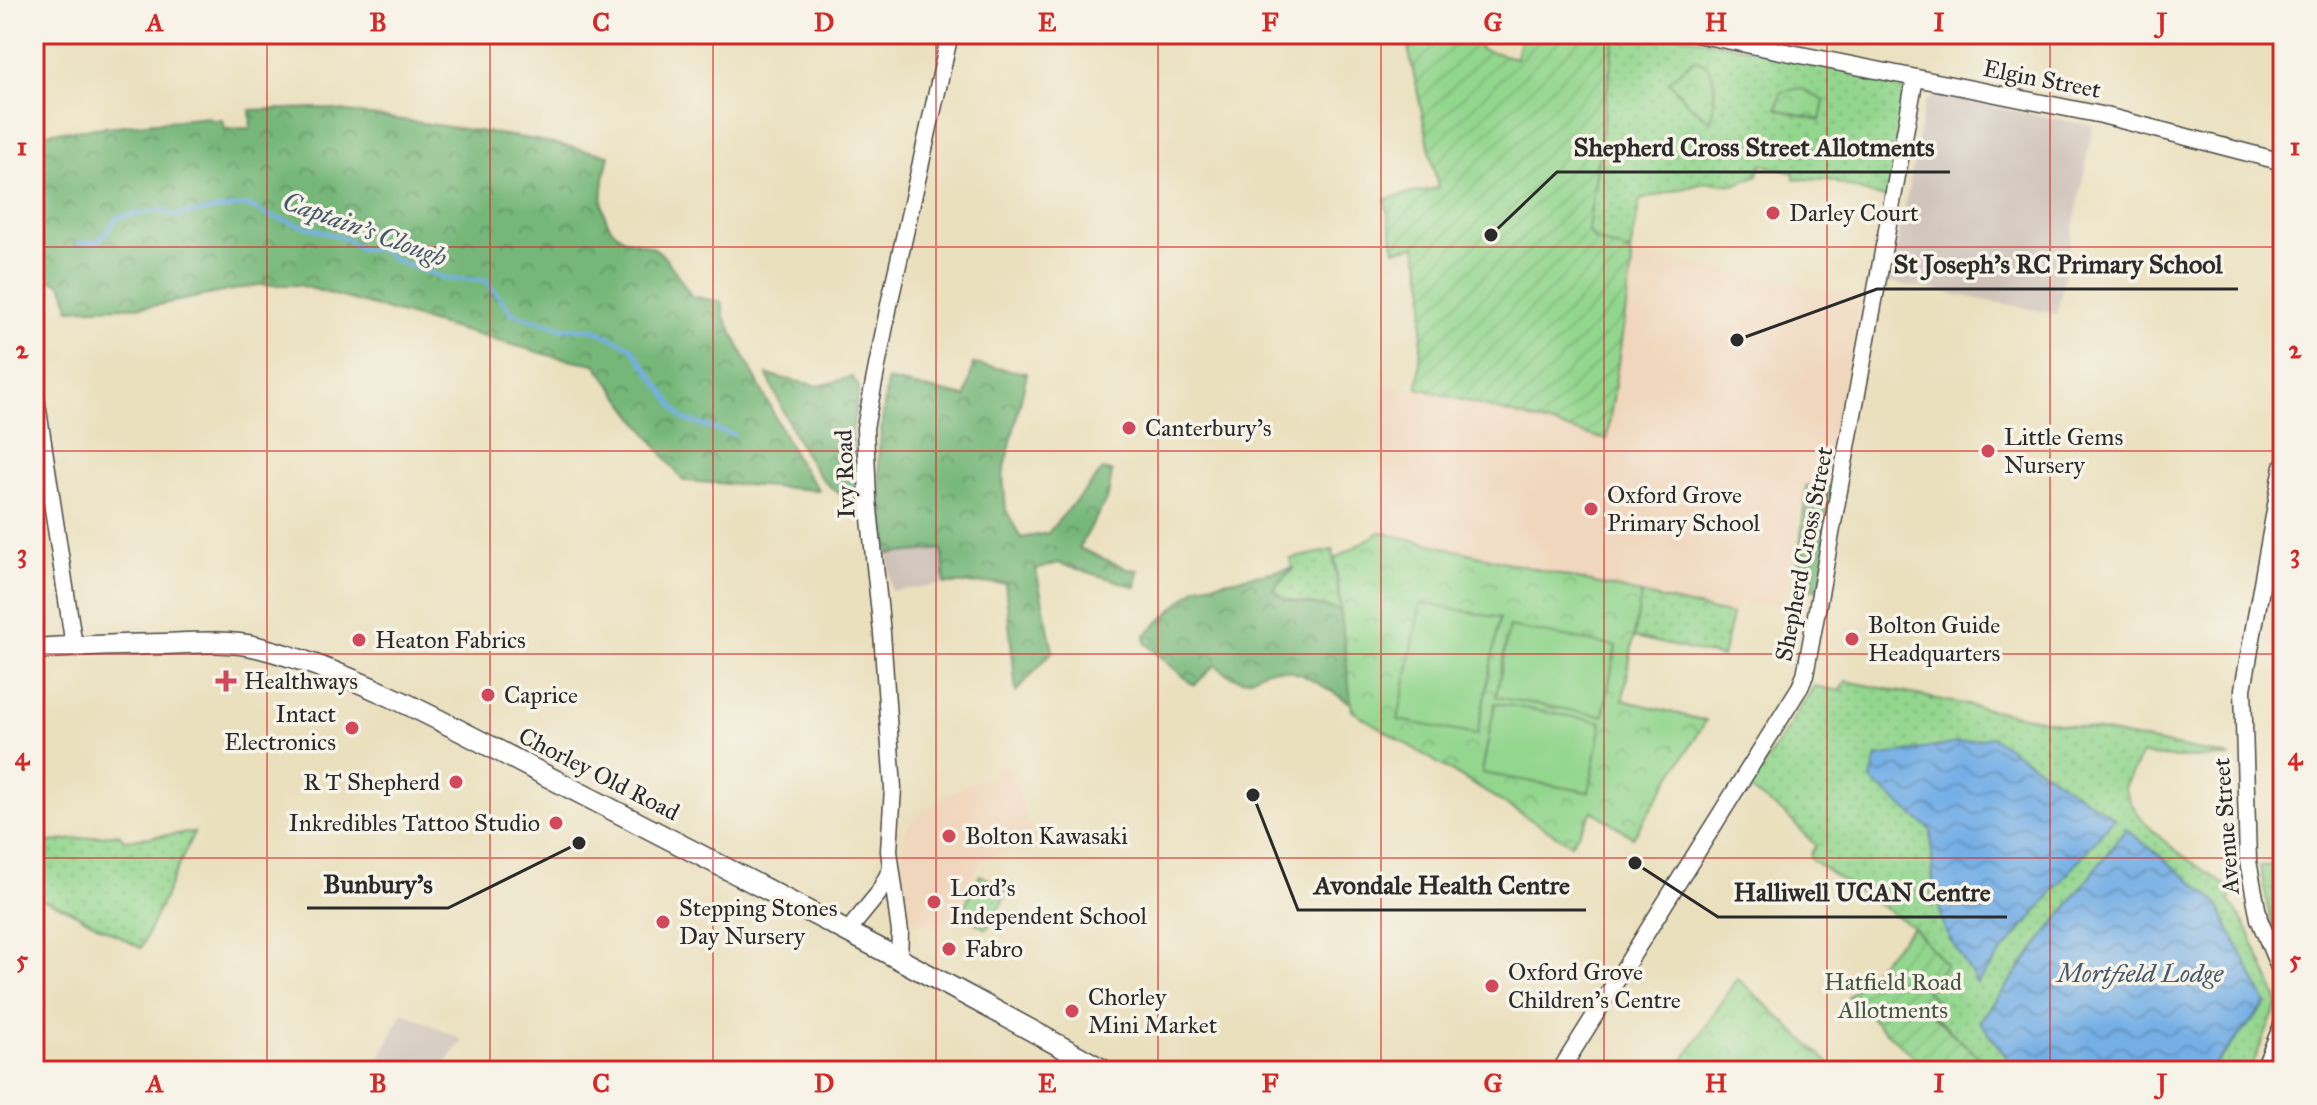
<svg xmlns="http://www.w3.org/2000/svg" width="2317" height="1105" viewBox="0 0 2317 1105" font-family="'IM FELL Great Primer',serif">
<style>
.built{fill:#f0d6bc}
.industrial{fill:#cec2b9}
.grass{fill:url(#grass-dots);stroke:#5f805c;stroke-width:2}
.forest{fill:url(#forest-crowns);stroke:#507152;stroke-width:2}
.park{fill:url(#park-crowns);stroke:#5f805c;stroke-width:2}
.garden{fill:url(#garden-furrows);stroke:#5f805c;stroke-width:2}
.pitch{fill:#93d68e;stroke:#5f805c;stroke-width:2}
.water{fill:url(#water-waves);stroke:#506d88;stroke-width:2}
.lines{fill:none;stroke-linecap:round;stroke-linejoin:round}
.stream{stroke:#74afe6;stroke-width:4}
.minor-casing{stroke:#484641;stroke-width:19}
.major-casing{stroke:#484641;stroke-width:23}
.minor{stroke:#fff;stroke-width:16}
.major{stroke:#fff;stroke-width:20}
.grid{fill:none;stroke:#d62828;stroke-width:2;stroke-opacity:0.55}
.poi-dot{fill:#d1495b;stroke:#f7f3e8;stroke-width:3}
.labels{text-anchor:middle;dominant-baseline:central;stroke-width:7;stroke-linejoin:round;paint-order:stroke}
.street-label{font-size:24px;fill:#2b2b2b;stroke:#f7f3e8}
.poi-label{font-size:24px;fill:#2b2b2b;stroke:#f7f3e8;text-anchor:start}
.park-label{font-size:24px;fill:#455644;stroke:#f7f3e8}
.water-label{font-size:26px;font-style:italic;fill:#45596c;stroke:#f7f3e8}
.leader{fill:none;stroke:#2b2b2b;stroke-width:3}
.callout-dot{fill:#2b2b2b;stroke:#f7f3e8;stroke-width:3}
.callout-label{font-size:26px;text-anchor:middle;font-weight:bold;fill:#2b2b2b;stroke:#f7f3e8;stroke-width:7;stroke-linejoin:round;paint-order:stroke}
.neatline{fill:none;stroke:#d62828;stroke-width:3}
.grid-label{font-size:26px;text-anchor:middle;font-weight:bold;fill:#d62828}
</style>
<defs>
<pattern id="grass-dots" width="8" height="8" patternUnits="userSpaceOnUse" patternTransform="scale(2)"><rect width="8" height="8" fill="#93d68e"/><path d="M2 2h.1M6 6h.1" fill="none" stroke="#7fb87b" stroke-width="1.8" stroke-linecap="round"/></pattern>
<pattern id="forest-crowns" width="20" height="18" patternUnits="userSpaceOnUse" patternTransform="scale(2)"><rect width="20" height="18" fill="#76b779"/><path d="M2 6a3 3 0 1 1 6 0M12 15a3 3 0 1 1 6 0" fill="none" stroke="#619563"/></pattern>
<pattern id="park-crowns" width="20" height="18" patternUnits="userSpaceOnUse" patternTransform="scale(2)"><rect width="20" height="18" fill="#93d68e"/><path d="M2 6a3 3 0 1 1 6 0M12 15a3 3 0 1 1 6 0" fill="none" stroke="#7fb87b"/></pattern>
<pattern id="garden-furrows" width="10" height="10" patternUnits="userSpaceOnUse" patternTransform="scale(2)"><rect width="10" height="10" fill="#93d68e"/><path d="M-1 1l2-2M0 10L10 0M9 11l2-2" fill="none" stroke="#7fb87b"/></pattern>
<pattern id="water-waves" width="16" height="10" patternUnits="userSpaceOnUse" patternTransform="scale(2)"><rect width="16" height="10" fill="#74afe6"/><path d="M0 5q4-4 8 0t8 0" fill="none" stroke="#5f8fbb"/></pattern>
</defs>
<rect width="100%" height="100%" fill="#f7f3e8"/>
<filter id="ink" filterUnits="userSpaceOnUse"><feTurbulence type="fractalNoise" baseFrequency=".0125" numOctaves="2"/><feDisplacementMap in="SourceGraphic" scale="16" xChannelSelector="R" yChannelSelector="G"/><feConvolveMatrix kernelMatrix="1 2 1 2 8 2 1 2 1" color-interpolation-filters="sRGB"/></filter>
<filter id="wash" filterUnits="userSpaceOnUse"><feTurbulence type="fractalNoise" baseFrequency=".006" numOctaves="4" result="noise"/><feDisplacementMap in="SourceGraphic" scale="32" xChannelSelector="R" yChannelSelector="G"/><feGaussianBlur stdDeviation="1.8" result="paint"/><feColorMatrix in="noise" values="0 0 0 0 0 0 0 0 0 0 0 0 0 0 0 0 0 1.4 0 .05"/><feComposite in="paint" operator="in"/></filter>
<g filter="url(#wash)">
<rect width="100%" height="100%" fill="#eae0be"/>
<path class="built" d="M1640 254 1862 296 1824 484 1806 486 1781 606 1738 603 1732 615 1380 532V385L1418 388 1607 440 1632 265Z
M2283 510V649L2275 648 2268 640 2264 622Z
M1009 766 1034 839 981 861 954 915 948 922 935 931 930 921 913 926 902 868 905 832 912 821 925 810 963 786Z"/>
<path class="industrial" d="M1934 95 2093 126 2057 314 1890 282 1925 102Z
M942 549 945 584 891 591 888 554Z
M403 1012 463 1040 440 1071H379L374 1069Z"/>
<path class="grass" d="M1615 34H1670L1915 78 1893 201 1829 180 1794 179V173L1761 164 1758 175 1734 185 1708 182 1640 200 1630 252 1594 240 1588 230Z
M1333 550 1340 610 1284 599 1273 589 1293 568 1290 559Z
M1641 594 1732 615 1722 657 1634 637Z
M1846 681 2231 757 2169 758 2142 754 2124 787C2140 834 2193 861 2232 890L2230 902 2247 928 2277 997V1006L2250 1071H2209L2266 1004 2216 902 2126 829 1980 1021 2017 1071H1991L1982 1060 1932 1014 1925 989 1946 965 1913 927 1810 859V853L1816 846 1786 815 1749 789 1814 686 1841 691Z
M194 832 141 948 63 907 34 897V844L119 834 124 840Z
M980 875 1009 890 987 929 960 915Z"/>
<path class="forest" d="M321 108 531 139 609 155C602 184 593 225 627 240 636 243 649 244 657 250 668 257 683 284 691 296L722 302 724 316 798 462 819 490 683 481 595 364 552 356 299 285H258L153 306 69 309C65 282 61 279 34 280V134L209 117 210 120H223L225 129 251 128 250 110Z
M973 364 1027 373 1003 476 1006 510 1021 538 1048 533C1065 511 1085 493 1102 470L1112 472 1108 497 1079 548 1128 569 1138 570 1136 587 1058 563 1036 570 1053 651 1016 692 1005 583 945 584 942 549 888 554 878 459 887 380 966 397Z
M767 375 819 386 852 377 859 387 852 433 857 488 841 494C809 480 782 406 767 375Z
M1806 486H1841L1822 589 1796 590Z
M1293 568 1273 589 1284 599 1340 610 1351 703C1331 692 1306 673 1284 670 1248 664 1256 698 1215 665L1194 686 1145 643V635L1198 586Z"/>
<path class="park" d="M1693 60C1722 61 1714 102 1711 121L1686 102 1669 81Z
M1801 88 1824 101 1820 120 1777 109 1781 92Z
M1380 532 1641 594 1623 700 1706 721 1633 837 1593 811 1571 844 1352 711 1335 559Z
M2283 865V962L2271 924 2260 866Z
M1737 978 1838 1071H1677Z"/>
<path class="garden" d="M1521 34H1615L1588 230 1594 240 1630 252 1632 265 1607 440 1418 388 1425 289 1416 246 1395 250 1385 199 1438 188 1407 42 1428 44 1478 35 1480 49 1516 58Z
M1913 927 1946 965 1925 989 1940 1005 1932 1015 1982 1060 1991 1071H1929L1848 997Z"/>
<path class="pitch" d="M1421 603 1500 618 1477 735 1398 720Z
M1509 627 1616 646 1603 716 1496 697Z
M1495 703 1602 722 1589 792 1482 773Z"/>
<path class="water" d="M1992 737 2114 818 1977 983 1945 930 1933 881 1931 830 1871 780 1877 757Z
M2126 829 2216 901 2266 1004 2209 1071H2017L1980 1021Z"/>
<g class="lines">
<path class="stream" d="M79 243 99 241 118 217 163 210 174 216 247 205 267 215 347 239 360 249H379L395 260 447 279 486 280 512 313 562 328 593 329 631 347 683 419 734 435"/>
</g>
</g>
<g filter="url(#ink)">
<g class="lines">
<defs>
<path id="minor" d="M1696 34 2102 115 2283 162
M34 384 74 646
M2283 466 2243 689 2248 861 2259 919 2283 977
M847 932 878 894 890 871
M899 959 900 932 889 851 893 788 882 633 868 499 865 428 890 300 950 34
M1560 1071 1800 687 1805 675 1915 78
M2263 1071 2283 1023"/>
<path id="major" d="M34 649C76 646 118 645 161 644 192 643 227 640 257 647 365 674 477 741 576 791 753 882 931 974 1105 1071"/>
</defs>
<use href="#minor" class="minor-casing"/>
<use href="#major" class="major-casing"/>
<use href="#minor" class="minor"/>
<use href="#major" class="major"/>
</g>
</g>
<path class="grid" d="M267 34V1071M490 34V1071M713 34V1071M936 34V1071M1158 34V1071M1381 34V1071M1604 34V1071M1827 34V1071M2050 34V1071M34 247H2283M34 451H2283M34 654H2283M34 858H2283"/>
<g class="poi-dot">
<circle cx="1773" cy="213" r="8"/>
<circle cx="1129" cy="428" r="8"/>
<circle cx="1988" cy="451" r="8"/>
<circle cx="1591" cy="509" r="8"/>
<circle cx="1852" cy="639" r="8"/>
<circle cx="359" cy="640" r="8"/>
<path d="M222 669h8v8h8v8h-8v8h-8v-8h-8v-8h8z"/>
<circle cx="488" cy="695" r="8"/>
<circle cx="352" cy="728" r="8"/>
<circle cx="456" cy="782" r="8"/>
<circle cx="556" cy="823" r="8"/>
<circle cx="949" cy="836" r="8"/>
<circle cx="934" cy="902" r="8"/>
<circle cx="663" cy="922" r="8"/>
<circle cx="949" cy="949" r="8"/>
<circle cx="1492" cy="986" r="8"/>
<circle cx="1072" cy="1011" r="8"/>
</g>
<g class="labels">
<g class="street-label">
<text transform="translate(2042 79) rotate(11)">Elgin Street</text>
<text transform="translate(845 474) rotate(-92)">Ivy Road</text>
<text transform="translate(1804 554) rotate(-79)">Shepherd Cross Street</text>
<text transform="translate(599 774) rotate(27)">Chorley Old Road</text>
<text transform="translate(2226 826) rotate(-94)">Avenue Street</text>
</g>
<g class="poi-label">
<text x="1789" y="213">Darley Court</text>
<text x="1145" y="428">Canterbury's</text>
<text x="2004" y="437">Little Gems<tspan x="2004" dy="28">Nursery</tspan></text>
<text x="1607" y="495">Oxford Grove<tspan x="1607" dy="28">Primary School</tspan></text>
<text x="1868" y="625">Bolton Guide<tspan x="1868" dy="28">Headquarters</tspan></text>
<text x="375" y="640">Heaton Fabrics</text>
<text x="244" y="681">Healthways</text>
<text x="504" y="695">Caprice</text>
<text x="336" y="714" text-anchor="end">Intact<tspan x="336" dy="28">Electronics</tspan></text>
<text x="440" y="782" text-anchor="end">R T Shepherd</text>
<text x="540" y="823" text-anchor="end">Inkredibles Tattoo Studio</text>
<text x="965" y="836">Bolton Kawasaki</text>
<text x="950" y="888">Lord's<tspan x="950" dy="28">Independent School</tspan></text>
<text x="679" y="908">Stepping Stones<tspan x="679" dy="28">Day Nursery</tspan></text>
<text x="965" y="949">Fabro</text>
<text x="1508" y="972">Oxford Grove<tspan x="1508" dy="28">Children's Centre</tspan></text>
<text x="1088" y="997">Chorley<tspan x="1088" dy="28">Mini Market</tspan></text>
</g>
<g class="park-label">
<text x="1893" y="982">Hatfield Road<tspan x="1893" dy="28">Allotments</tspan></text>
</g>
<g class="water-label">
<text transform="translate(365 229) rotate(20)">Captain's Clough</text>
<text x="2140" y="973">Mortfield Lodge</text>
</g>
</g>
<path class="leader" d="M1491 235L1557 172H1950M1737 340L1877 289H2238M579 843L448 908H307M1253 795L1298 910H1586M1635 863L1718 917H2007"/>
<g class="callout-dot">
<circle cx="1491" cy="235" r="8"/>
<circle cx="1737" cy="340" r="8"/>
<circle cx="579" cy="843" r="8"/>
<circle cx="1253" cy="795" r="8"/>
<circle cx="1635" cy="863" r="8"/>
</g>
<g class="callout-label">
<text x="1754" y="156">Shepherd Cross Street Allotments</text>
<text x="2058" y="273">St Joseph's RC Primary School</text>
<text x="378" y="893">Bunbury's</text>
<text x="1442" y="894">Avondale Health Centre</text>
<text x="1862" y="901">Halliwell UCAN Centre</text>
</g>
<rect width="2317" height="1105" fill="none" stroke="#f7f3e8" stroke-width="88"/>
<rect x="44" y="44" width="2229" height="1017" class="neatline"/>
<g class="grid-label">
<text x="155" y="31">A</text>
<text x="378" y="31">B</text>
<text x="601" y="31">C</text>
<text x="824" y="31">D</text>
<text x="1047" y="31">E</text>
<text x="1270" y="31">F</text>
<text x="1493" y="31">G</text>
<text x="1716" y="31">H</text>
<text x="1939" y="31">I</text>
<text x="2162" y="31">J</text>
<text x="22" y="155">1</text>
<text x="2295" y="155">1</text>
<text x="22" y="358">2</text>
<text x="2295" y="358">2</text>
<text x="22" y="562">3</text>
<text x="2295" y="562">3</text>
<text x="22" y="765">4</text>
<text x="2295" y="765">4</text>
<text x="22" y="968">5</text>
<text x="2295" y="968">5</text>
<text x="155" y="1092">A</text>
<text x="378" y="1092">B</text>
<text x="601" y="1092">C</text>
<text x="824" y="1092">D</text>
<text x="1047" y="1092">E</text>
<text x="1270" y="1092">F</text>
<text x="1493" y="1092">G</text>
<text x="1716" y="1092">H</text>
<text x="1939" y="1092">I</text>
<text x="2162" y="1092">J</text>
</g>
</svg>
